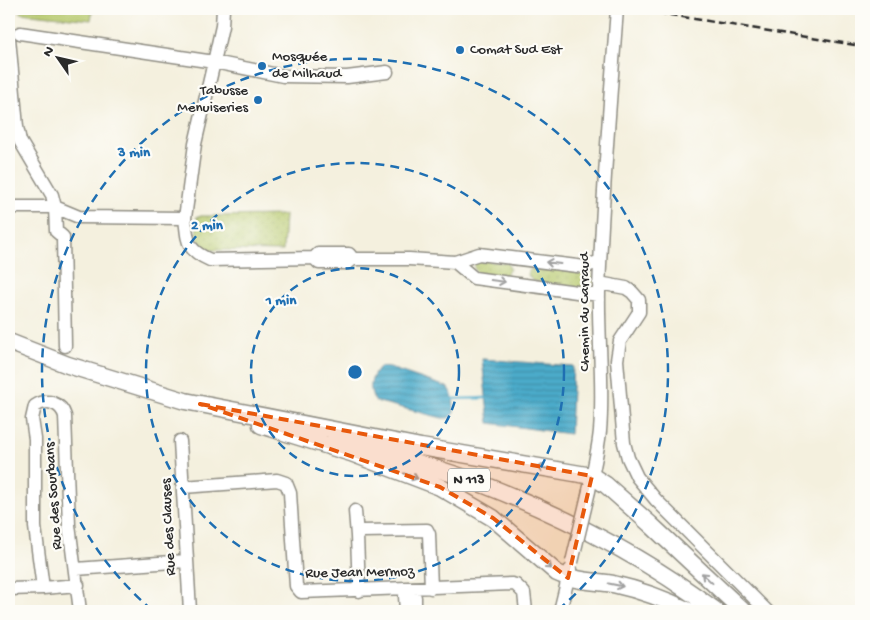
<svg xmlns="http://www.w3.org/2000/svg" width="870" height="620" viewBox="0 0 870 620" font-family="'Gochi Hand',sans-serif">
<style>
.park{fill:url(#park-dots);stroke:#707a4b}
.garden{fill:#b5c86b;stroke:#707a4b}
.water{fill:url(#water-rules);stroke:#3b6b7a}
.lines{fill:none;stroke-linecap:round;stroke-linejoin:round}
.stream{stroke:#4babca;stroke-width:2.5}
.minor-casing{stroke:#908e84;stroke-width:15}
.major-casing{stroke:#908e84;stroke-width:19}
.minor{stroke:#fff;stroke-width:12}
.major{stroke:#fff;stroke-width:16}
.rail{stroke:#2b2b2b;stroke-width:2.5;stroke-dasharray:8 4;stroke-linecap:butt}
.minor-bridge-casing{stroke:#908e84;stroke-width:15;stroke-linecap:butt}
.minor-bridge{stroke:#fff;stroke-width:12}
.oneway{stroke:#a0a0a0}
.marked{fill:#e8590c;fill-opacity:0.2;stroke:#e8590c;stroke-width:4;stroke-dasharray:10 6;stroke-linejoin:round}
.ring{fill:none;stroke:#1f6fb2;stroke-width:2.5;stroke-dasharray:9 6}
.poi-dot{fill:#1f6fb2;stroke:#fdfcf7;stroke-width:2}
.labels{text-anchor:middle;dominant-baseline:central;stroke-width:4.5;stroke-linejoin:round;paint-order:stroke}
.shield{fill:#fdfcf7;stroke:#6a6a68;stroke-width:1}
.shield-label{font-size:14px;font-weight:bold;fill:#2b2b2b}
.poi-label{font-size:15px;fill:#2b2b2b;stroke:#fdfcf7;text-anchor:start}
.street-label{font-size:15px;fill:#2b2b2b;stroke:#fdfcf7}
.centre{fill:#1f6fb2;stroke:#fdfcf7;stroke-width:2.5}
.ring-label{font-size:15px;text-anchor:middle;font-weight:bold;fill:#1f6fb2;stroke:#fdfcf7;stroke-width:4.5;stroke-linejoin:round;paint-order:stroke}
</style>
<defs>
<pattern id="park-dots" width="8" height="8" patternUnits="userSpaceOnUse" patternTransform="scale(1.25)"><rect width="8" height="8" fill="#b5c86b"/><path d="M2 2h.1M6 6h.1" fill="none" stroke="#9cac5d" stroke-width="1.8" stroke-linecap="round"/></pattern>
<pattern id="water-rules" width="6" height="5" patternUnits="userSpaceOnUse" patternTransform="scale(1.25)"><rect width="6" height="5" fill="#4babca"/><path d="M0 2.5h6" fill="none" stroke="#3f8ba4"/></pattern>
</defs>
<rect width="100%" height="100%" fill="#fdfcf7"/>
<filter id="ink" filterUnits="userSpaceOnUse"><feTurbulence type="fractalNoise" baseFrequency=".02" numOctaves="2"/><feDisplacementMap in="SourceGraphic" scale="10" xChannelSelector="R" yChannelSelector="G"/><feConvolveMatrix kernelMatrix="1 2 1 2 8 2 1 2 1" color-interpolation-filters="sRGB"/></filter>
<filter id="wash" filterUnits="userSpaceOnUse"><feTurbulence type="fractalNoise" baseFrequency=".0096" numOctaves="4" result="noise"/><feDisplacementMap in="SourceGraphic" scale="20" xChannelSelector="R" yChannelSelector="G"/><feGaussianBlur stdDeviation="1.12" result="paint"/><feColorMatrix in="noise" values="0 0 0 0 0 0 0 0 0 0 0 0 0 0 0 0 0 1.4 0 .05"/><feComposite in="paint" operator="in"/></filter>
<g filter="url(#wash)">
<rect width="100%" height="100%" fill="#f4f0de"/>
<path class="park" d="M285 215 283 251 208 250C195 243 196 229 197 216Z
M477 260 508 263 510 269 504 277 477 273 474 268 475 262Z
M536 265 587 271C594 276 596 285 587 289L533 281 528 275C529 269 531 268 536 265Z"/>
<path class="garden" d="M21 9H93L91 20 20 13Z"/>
<path class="water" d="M482 359 573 366 570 434 489 423Z
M380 367 390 368 447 387C454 394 454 404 454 413L449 418H442L375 401C368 389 370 377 380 367Z"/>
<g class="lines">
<path class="stream" d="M453 399 486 398"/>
</g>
</g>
<g filter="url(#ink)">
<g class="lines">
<defs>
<path id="minor" d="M223 9 222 26 214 62 283 76 347 77 387 72
M20 33 214 62 195 144 185 218
M9 38 17 127 20 141 52 195 55 207 56 231 63 237 65 346
M9 207H55L79 217 185 218C188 243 186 249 210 260L314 258 318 254H349L353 259
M314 258 319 263H348L353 259H409L455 262 479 254 585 267 600 261
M455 262 474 278 599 295
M599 283 626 288 632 292 639 300V312L620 341 617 360 624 443 628 458 637 477 656 500 767 611
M180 441 190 611
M183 487 277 480 286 483 290 493 296 586 301 592 512 584 516 585 524 593 526 611
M589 491C593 471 598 451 600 431 604 385 598 338 599 292 602 197 610 103 617 9
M355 511 357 536
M76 569 186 561
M78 585 43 588 35 527V439L32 419 35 406C47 398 61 403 65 416L69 525 80 611
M9 589 43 588
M359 591 357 536 361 531 427 530 429 534 431 588
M409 591 415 597V611
M406 611 405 596 409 589
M560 611 570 570"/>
<path id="major" d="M9 342 68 365 185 401 421 447 592 476 606 485 650 524 743 611
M261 425 351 453 440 487 493 518 557 573C574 581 594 581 613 584 640 590 665 599 689 611
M335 439C385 454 438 467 487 486 568 518 646 558 716 611"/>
</defs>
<use href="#minor" class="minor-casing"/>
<use href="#major" class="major-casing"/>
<use href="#minor" class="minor"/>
<use href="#major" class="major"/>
<path class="rail" d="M634 9 861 46"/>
<defs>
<path id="minor-bridge" d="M572 562 589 491"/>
</defs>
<use href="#minor-bridge" class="minor-bridge-casing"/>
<use href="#minor-bridge" class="minor-bridge"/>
</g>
<defs><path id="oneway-shaft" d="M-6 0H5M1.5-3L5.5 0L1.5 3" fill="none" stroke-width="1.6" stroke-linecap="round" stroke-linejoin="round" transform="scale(1.25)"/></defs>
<g class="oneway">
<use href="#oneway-shaft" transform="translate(553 263) rotate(-173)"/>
<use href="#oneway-shaft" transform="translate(498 281) rotate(8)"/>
<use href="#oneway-shaft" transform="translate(544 468) rotate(-170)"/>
<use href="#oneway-shaft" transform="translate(411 476) rotate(21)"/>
<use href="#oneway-shaft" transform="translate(546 564) rotate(41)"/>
<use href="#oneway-shaft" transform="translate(707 578) rotate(-137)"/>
<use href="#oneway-shaft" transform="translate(616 585) rotate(12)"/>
</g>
</g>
<path class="marked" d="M200 404 592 476 568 578 493 518 440 487Z"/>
<g class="ring">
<circle cx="355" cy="372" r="104"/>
<circle cx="355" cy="372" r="209"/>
<path d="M152 610A313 313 0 1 1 558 610"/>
</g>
<g class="poi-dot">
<circle cx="460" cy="50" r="5"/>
<circle cx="262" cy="66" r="5"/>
<circle cx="258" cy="100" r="5"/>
</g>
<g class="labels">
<rect class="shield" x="448" y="468.5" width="42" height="23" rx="4"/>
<g class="shield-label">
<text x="469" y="480">N 113</text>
</g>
<g class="poi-label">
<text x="470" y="50">Comat Sud Est</text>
<text x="272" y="57">Mosquée<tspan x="272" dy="17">de Milhaud</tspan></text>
<text x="248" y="91" text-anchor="end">Tabusse<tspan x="248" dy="17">Menuiseries</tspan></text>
</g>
<g class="street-label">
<text transform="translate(585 312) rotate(-90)">Chemin du Carraud</text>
<text transform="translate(54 496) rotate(-94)">Rue des Sourbans</text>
<text transform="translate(169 527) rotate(-93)">Rue des Clauses</text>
<text transform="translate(360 573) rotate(-1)">Rue Jean Mermoz</text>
</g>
</g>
<circle cx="355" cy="372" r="8" class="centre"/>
<g class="ring-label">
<text x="134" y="156">3 min</text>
<text x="207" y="229">2 min</text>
<text x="281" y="304">1 min</text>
</g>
<rect width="870" height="620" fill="none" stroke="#fdfcf7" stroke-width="30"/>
<g transform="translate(58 58) rotate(304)" stroke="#fdfcf7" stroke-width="4" paint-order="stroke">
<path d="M0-4L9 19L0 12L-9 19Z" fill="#2b2b2b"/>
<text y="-8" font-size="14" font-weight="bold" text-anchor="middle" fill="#2b2b2b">N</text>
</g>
</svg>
